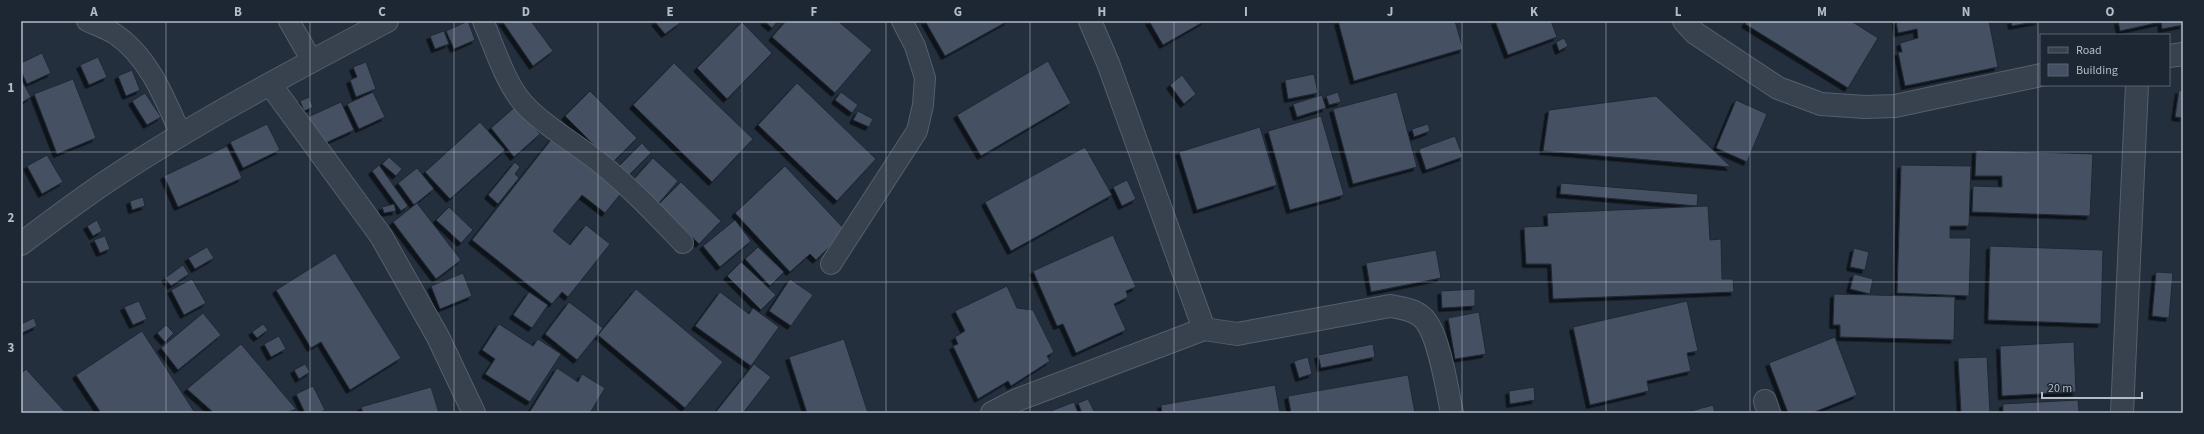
<svg xmlns="http://www.w3.org/2000/svg" width="2204" height="434" viewBox="0 0 2204 434" font-family="'Source Sans 3',sans-serif">
<style>
.building{fill:#455162;stroke:#1f2835;filter:url(#shadow)}
.lines{fill:none;stroke-linecap:round;stroke-linejoin:round}
.service-casing{stroke:#565f6c;stroke-width:22}
.minor-casing{stroke:#565f6c;stroke-width:24}
.service{stroke:#38414e;stroke-width:20}
.minor{stroke:#38414e;stroke-width:22}
.grid{fill:none;stroke:#b4bcc9;stroke-width:1;stroke-opacity:0.55}
.neatline{fill:none;stroke:#b4bcc9;stroke-width:1.5}
.grid-label{font-size:13px;text-anchor:middle;font-weight:bold;fill:#b4bcc9}
</style>
<defs>
<filter id="shadow"><feDropShadow dx="-3.5" dy="3.5" stdDeviation="0" flood-color="#0009"/></filter>
</defs>
<rect width="100%" height="100%" fill="#242f3e"/>
<path class="building" d="M468 21 475 40 454 49 446 31Z
M502 21H531L553 51 533 66Z
M657 21H678L680 23 665 34 655 22Z
M764 21H778L772 28Z
M786 21H838L872 50 835 93 772 37Z
M925 21H1008L945 56Z
M1149 21H1205L1163 45Z
M1338 21H1455L1463 49 1354 81Z
M1495 21H1551L1557 37 1508 55Z
M1747 21H1851L1878 38 1848 88 1745 24Z
M1896 21H1989L1998 67 1905 86 1898 52H1902L1900 43 1918 38 1917 29 1898 33Z
M2011 21H2039L2012 26Z
M2118 21H2183V25L2162 29 2161 22 2120 31Z
M742 22 772 53 727 99 697 68Z
M444 31 449 44 435 49 430 36Z
M1564 38 1568 46 1559 51 1556 42Z
M42 53 51 73 27 84 21 71V63Z
M98 57 107 77 89 85 80 65Z
M1048 61 1071 103 981 156 957 115Z
M366 62 376 89 356 97 350 80 357 77 353 67Z
M674 63 753 139 712 182 633 105Z
M132 70 140 90 126 96 118 76Z
M1314 74 1318 93 1288 99 1285 80Z
M1182 75 1196 94 1184 104 1170 85Z
M21 79 31 97 21 103Z
M73 79 96 138 57 154 34 94Z
M797 83 876 159 837 201 758 125Z
M2179 90 2183 91V118L2175 117Z
M590 91 637 138 612 163 565 116Z
M373 92 385 117 359 129 347 104Z
M841 92 858 105 852 113 835 100Z
M1338 92 1341 102 1329 105 1326 96Z
M1397 92 1417 167 1353 184 1333 109Z
M145 93 161 117 147 125 132 101Z
M1322 95 1326 108 1297 117 1293 104Z
M1656 96 1731 167 1543 151 1549 110Z
M309 97 313 107 304 111 300 101Z
M1736 100 1767 114 1747 162 1716 148Z
M341 102 354 130 321 145 308 117Z
M516 106 540 134 514 157 491 128Z
M858 111 873 119 869 127 853 120Z
M1321 116 1344 195 1290 210 1268 131Z
M480 122 505 150 450 199 425 172Z
M267 124 280 150 243 168 230 142Z
M1428 124 1430 131 1414 137 1412 129Z
M1260 127 1277 185 1197 210 1179 152Z
M554 136 623 191 605 213 582 195 553 231 570 245 586 225 610 244 568 297 562 292 552 304 472 240Z
M1455 136 1463 157 1426 170 1419 149Z
M642 143 651 153 626 178 617 168Z
M227 146 242 178 178 207 164 176Z
M1085 147 1112 195 1011 251 985 202Z
M1976 150 2093 154 2090 216 1972 212 1973 186 2002 187V176H1975Z
M47 155 63 182 42 194 27 166Z
M389 157 402 169 396 176 382 164Z
M653 158 678 181 659 203 633 180Z
M515 162 520 167 515 174 519 178 498 204 488 195Z
M379 165 408 206 401 211 372 171Z
M1901 165 1971 166 1969 226H1950V238H1971L1969 296 1897 293Z
M785 166 846 231 816 260 810 254 790 272 735 213Z
M417 168 434 189 414 205 398 183Z
M1127 180 1136 199 1122 206 1113 187Z
M681 182 721 221 699 244 659 204Z
M1561 183 1698 194 1697 206 1560 194Z
M143 197 145 206 132 210 130 201Z
M417 203 461 260 436 279 393 222Z
M394 204 396 211 384 213 382 207Z
M1708 206 1710 240 1721 239 1722 279H1733L1734 292 1553 299 1551 264H1526L1524 227 1548 226 1547 213Z
M449 207 473 230 461 243 436 220Z
M97 220 102 231 93 236 87 226Z
M735 220 751 241 720 267 703 246Z
M1113 235 1136 287 1126 291 1128 297 1114 304 1126 330 1076 353 1063 324 1057 326 1033 271Z
M105 236 110 249 100 253 94 240Z
M1990 246 2103 250 2101 324 1988 320Z
M207 247 214 258 195 269 188 258Z
M758 247 784 272 770 286 745 259Z
M1854 248 1869 252 1865 270 1850 267Z
M1436 250 1441 278 1371 292 1366 263Z
M335 253 401 358 350 390 321 342 311 348 276 290Z
M741 262 776 295 761 310 727 276Z
M183 265 189 274 171 286 165 278Z
M2156 272 2173 273 2169 318 2152 316Z
M463 273 472 296 440 309 431 286Z
M1854 274 1873 279 1870 294 1850 289Z
M192 279 206 303 184 315 171 290Z
M790 279 813 295 791 326 769 311Z
M1007 286 1017 308 1033 310 1054 352 1047 356 1050 361 1011 386 1008 381 978 399 953 346 958 344 955 337 965 331 955 311Z
M636 289 723 362 685 408 598 335Z
M1475 289V306L1442 308 1441 291Z
M529 292 548 305 532 328 513 315Z
M720 292 749 314 753 308 779 327 751 366 695 326Z
M1834 294 1955 297 1954 340 1840 337V325H1833Z
M139 301 147 319 133 325 124 307Z
M1687 301 1698 351 1687 353 1691 371 1647 381 1649 391 1590 405 1573 327Z
M569 302 603 328 577 360 545 334Z
M1479 312 1486 354 1455 359 1448 318Z
M203 313 221 335 178 370 161 348Z
M34 318 37 326 22 333 21 324Z
M263 324 268 330 257 338 252 332Z
M499 324 533 346 538 339 561 354 530 402 485 374 495 359 482 350Z
M166 325 174 333 165 342 157 333Z
M142 331 195 413H101L76 375Z
M279 336 286 349 271 357 264 344Z
M1835 337 1857 395 1812 413H1788L1769 363Z
M844 339 868 413H807L789 357Z
M2074 342 2076 392 2002 396 2000 346Z
M241 344 296 409 286 413H214L187 389Z
M1373 344 1375 357 1321 368 1318 355Z
M1308 357 1312 374 1299 378 1294 361Z
M1987 357 1990 413H1961L1958 358Z
M305 364 310 372 299 379 294 370Z
M754 364 771 377 743 413H715Z
M557 368 578 382 582 374 605 388 590 413H529Z
M26 369 66 413H21V374Z
M1408 375 1415 413H1291L1288 396Z
M1275 385 1280 413H1162L1161 405Z
M313 386 325 410 319 413H305L296 394Z
M431 387 439 413H363L361 407Z
M1534 387 1535 400 1510 404 1509 391Z
M1088 399 1095 413H1082L1078 403Z
M2078 400 2079 413H2003V404Z
M1074 402 1078 413H1052L1051 411Z
M1713 405 1715 413H1684Z"/>
<g class="lines">
<defs>
<path id="service" d="M87 21C96 25 107 29 115 34 149 57 165 99 181 135
M289 21 312 61
M483 21C494 46 503 76 519 98 537 122 577 144 600 163 630 187 656 215 683 243
M831 264 917 131 923 105 925 78 915 46 902 21"/>
<path id="minor" d="M1090 21 1108 63 1204 329
M1684 21 1695 33 1778 88 1821 104 1865 107 1895 106 2041 75
M2169 56 2183 54
M270 84 381 236 438 337 474 413
M21 244C50 222 79 200 109 180 198 121 293 71 387 21
M1765 401 1769 413
M992 413 1017 400 1204 329 1237 334 1390 306C1401 308 1413 309 1422 317 1439 331 1447 390 1452 413
M2122 413 2137 85"/>
</defs>
<use href="#service" class="service-casing"/>
<use href="#minor" class="minor-casing"/>
<use href="#service" class="service"/>
<use href="#minor" class="minor"/>
</g>
<path class="grid" d="M166 21V413M310 21V413M454 21V413M598 21V413M742 21V413M886 21V413M1030 21V413M1174 21V413M1318 21V413M1462 21V413M1606 21V413M1750 21V413M1894 21V413M2038 21V413M21 152H2183M21 282H2183"/>
<rect width="2204" height="434" fill="none" stroke="#1d2633" stroke-width="44"/>
<rect x="2040" y="34" width="130" height="52" fill="#1d2633" stroke="#59626f"/>
<rect x="2048" y="47" width="20" height="6" fill="#38414e" stroke="#59626f"/>
<text x="2076" y="54" font-size="12" fill="#b4bcc9">Road</text>
<rect x="2048" y="64" width="20" height="12" fill="#455162" stroke="#59626f"/>
<text x="2076" y="74" font-size="12" fill="#b4bcc9">Building</text>
<path d="M2042 392v6h100v-6" fill="none" stroke="#b4bcc9" stroke-width="2"/>
<text x="2048" y="392" font-size="12" fill="#b4bcc9" stroke="#1d2633" stroke-width="3" paint-order="stroke">20 m</text>
<rect x="22" y="22" width="2160" height="390" class="neatline"/>
<g class="grid-label">
<text x="94" y="16">A</text>
<text x="238" y="16">B</text>
<text x="382" y="16">C</text>
<text x="526" y="16">D</text>
<text x="670" y="16">E</text>
<text x="814" y="16">F</text>
<text x="958" y="16">G</text>
<text x="1102" y="16">H</text>
<text x="1246" y="16">I</text>
<text x="1390" y="16">J</text>
<text x="1534" y="16">K</text>
<text x="1678" y="16">L</text>
<text x="1822" y="16">M</text>
<text x="1966" y="16">N</text>
<text x="2110" y="16">O</text>
<text x="11" y="92">1</text>
<text x="11" y="222">2</text>
<text x="11" y="352">3</text>
</g>
</svg>
